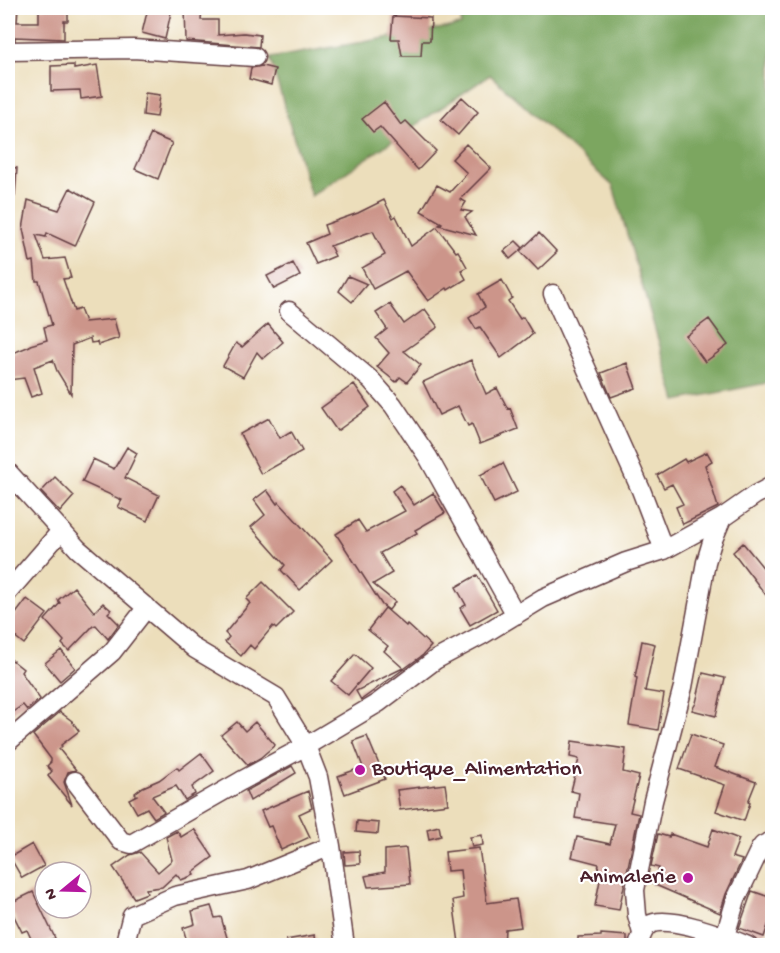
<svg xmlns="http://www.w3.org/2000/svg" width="780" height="953" viewBox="0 0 780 953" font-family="'Gochi Hand',sans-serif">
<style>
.forest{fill:#7ba660;stroke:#626246;stroke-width:1.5}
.building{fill:#cc958a}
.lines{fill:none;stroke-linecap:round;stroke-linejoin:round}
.minor-casing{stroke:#623c41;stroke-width:21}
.minor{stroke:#fff;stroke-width:18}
.poi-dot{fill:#b5179e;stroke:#fff;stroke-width:2}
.labels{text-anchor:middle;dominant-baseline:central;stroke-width:4.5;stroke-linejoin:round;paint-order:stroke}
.poi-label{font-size:22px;fill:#4a1f2b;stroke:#fff;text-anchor:start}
</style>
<rect width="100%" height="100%" fill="#fff"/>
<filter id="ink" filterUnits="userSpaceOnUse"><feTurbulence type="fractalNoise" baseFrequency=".0167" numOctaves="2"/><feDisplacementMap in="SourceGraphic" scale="12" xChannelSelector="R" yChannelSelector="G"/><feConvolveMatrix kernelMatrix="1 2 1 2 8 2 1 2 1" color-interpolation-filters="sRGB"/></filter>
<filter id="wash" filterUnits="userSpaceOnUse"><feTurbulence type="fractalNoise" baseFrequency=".008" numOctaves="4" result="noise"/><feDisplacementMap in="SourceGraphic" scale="24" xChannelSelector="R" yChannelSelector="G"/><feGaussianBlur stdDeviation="1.35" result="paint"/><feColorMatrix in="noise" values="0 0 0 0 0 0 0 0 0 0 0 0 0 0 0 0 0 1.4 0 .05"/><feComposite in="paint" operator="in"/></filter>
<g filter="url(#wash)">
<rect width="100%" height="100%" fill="#ecdebb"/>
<path class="forest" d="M462 8H772V382L676 401 613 186 490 75 311 196 270 58 461 25Z"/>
<g id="blocks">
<path class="building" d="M8 8H18L17 22H39V8H68V21H64V39L15 37V40H8Z
M148 8H172L165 39 142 33Z
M185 8 202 9 201 20H218V35L244 33 260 35 259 47 186 41Z
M393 16 431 18 430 41H422L421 56H402L399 39H391Z
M74 65V69L97 65 102 96 81 99 80 90 51 91V66Z
M262 66 275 69 271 85 249 79 251 68Z
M145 93 160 95 157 117 143 115Z
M462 97 478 112 458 135 441 120Z
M384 102 401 125 406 121 436 151 418 170 380 127 373 132 362 119Z
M151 134 172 143 158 179 135 169Z
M466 144 491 168 460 199 466 202 461 210 472 212 465 217 476 235 439 225 442 223 421 211 437 185 450 192 467 173 452 159Z
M8 167 17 168 15 196 8 195Z
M70 188 95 202 75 246 47 233 46 237 36 235 45 260 65 258 71 278 63 279 74 311 80 309 85 322 114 319 119 338 98 345 97 342 91 343 90 338 72 345 71 394 57 371 53 360 34 367 42 393 31 397 24 378 8 380V355L30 346V345L47 340 44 327 52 325 39 281H36L34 261 30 262 23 229 28 200 59 210Z
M384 200 393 218 396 216 411 246 437 227 456 252 458 251 467 267 461 270 466 279 448 290 447 288 428 301 406 271 373 289 362 268 385 255 373 231 330 246 335 256 316 264 306 243 327 234 324 225 358 213Z
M539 233 557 252 538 270 520 251Z
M516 241 523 248 510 259 504 251Z
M293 263 300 276 274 289 267 276Z
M348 276 367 284 352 302 339 291Z
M502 280 512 298 508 301 520 319 523 317 533 334 501 358 480 327 476 329 469 318 485 307 478 294Z
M390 304 404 324 425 309 438 327 404 351 421 365 407 382 400 377 396 382 377 367 389 353 376 338 387 329 376 313Z
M709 319 728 345 705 362 686 336Z
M268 324 283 342 263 359 257 352 243 377 223 366 236 343 242 347Z
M471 360 486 394 497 388 508 409 510 408 518 429 480 444 472 424 468 426 458 406 439 415 423 382Z
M627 363 636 388 611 397 601 373Z
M354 384 370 407 337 431 321 408Z
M269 418 280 438 291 431 302 451 261 474 240 434Z
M127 447 137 453 125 478 159 495 147 521 118 507 122 500 82 482 93 459 114 469Z
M707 452 712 461 705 465 718 507 683 524 676 507 683 504 672 484 664 488 657 475 684 459 686 462Z
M503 463 517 492 494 503 480 475Z
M55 477 74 496 60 512 41 492Z
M400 485 414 505 433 493 445 513 415 530 417 533 380 553 392 573 373 584 395 602 389 610 382 605 336 534 358 520 366 532 405 511 392 491Z
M267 490 277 504 279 502 332 560 300 590 281 570 285 565 251 527 265 515 254 500Z
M743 543 765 570 772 564V603L733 552Z
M477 575 497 610 470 625 460 608 466 605 456 587Z
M263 582 293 612 276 629 273 626 254 649 250 645 241 656 225 642 229 637 225 633 250 603 246 599Z
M74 587 94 612 103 603 111 610 108 613 119 624 108 639 96 625 93 626 69 651 62 644 64 641 45 620 60 603 58 600Z
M27 599 47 614 24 644 8 631V624Z
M385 608 406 626 407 624 431 646 423 655 361 700 356 691 403 668 384 651 388 646 368 630Z
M642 641 655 644 645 691 664 694 658 730 629 725 637 678 635 677Z
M61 650 75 668 60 681 45 663Z
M355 654 371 668 348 695 331 681Z
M8 657 23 669 21 672 40 699 27 710 23 705 8 715Z
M703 673 725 678 716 716 692 710 696 703Z
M60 712 72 721 79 731 61 745 62 746 59 749 76 770 68 772 64 782 72 805 48 776 52 771 47 766 51 762V759L33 735Z
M237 722 245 731 255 722 275 745 260 758 248 765 221 735Z
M691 734 723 745 715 767 756 782 748 802 750 803 744 821 716 811 725 785 679 769Z
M367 736 385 779 345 794 338 776 363 767 353 741Z
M572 741 626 749 623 772 639 776 630 812 639 814 619 910 595 906 601 875 597 874 599 864 572 857 577 837 610 844 615 824 575 818 579 793 571 791 579 759 570 757Z
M201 753 214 771 192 787 195 794 185 800 176 786 152 796 164 812 154 818 147 808 137 813 129 799 137 795 135 793 143 787 159 780 177 767 179 770Z
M292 766 296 773 250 801 246 791Z
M445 784 448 804 400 810 397 790Z
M308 791 312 808 299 814 310 837 281 850 271 826 268 827 261 811Z
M357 821 379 823 378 834 356 832Z
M439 826 441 836 429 839 427 829Z
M194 829 213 857 193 872 194 875 181 880 176 874 162 887 146 889 147 893 134 898 113 867 130 855 140 852 158 872 172 860 166 837 177 831 181 837Z
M713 829 739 839 732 857 742 860 726 894 720 913 653 884 659 868 651 866 658 834 669 837 670 834 707 847Z
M482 835 483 845 472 847 470 837Z
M32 844 44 866 22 878 10 857Z
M406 848 410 884 368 887 365 876 385 872V850Z
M479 848 487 903 516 899 521 927 505 929 504 945 459 943 453 900 463 898 460 870 447 871 445 852Z
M359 851 360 864 345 865 344 852Z
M752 891 772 898V914L764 937 739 928Z
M33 892 55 938 37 945H34L27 930 22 932 8 904Z
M211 906 215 918 221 917 228 941 211 945H188L183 928 195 924 192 911Z
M601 934 627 936V945H578V937L601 936Z
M315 935 316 945H286V940Z"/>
</g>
</g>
<g filter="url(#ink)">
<use href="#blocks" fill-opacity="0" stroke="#623c41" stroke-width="1.5"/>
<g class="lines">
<defs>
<path id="minor" d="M8 51 133 49 255 57
M553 294 641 490 664 550
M289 311 371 380 393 405 428 457 516 615
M8 472 78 549 195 649 276 697 306 746 318 777 331 846 345 946
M8 592 61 531
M9 741 112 652 147 607
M75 781 121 841 131 844 241 781 306 746 378 703 435 660 482 635 543 598 626 562 664 550 722 518 755 495 772 486
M642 933 637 915 635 890 653 801 683 687 706 562 712 542 722 518
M725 936 736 899 760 849 763 845 772 841
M124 946 132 915 175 896 248 880 331 846
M638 946C641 938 642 930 649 925 666 913 729 938 748 946"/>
</defs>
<use href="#minor" class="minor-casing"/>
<use href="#minor" class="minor"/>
</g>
</g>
<g class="poi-dot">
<circle cx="360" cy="770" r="6"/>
<circle cx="688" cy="878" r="6"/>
</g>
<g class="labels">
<g class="poi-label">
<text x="372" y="770">Boutique_Alimentation</text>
<text x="676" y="878" text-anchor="end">Animalerie</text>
</g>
</g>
<rect width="780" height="953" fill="none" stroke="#fff" stroke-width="30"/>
<g transform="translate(63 890) rotate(251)"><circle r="28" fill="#ffffff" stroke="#b7a5aa" stroke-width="1.5"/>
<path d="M0-4.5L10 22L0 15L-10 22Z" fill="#b5179e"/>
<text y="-9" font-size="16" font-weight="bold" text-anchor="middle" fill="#4a1f2b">N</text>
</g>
</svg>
